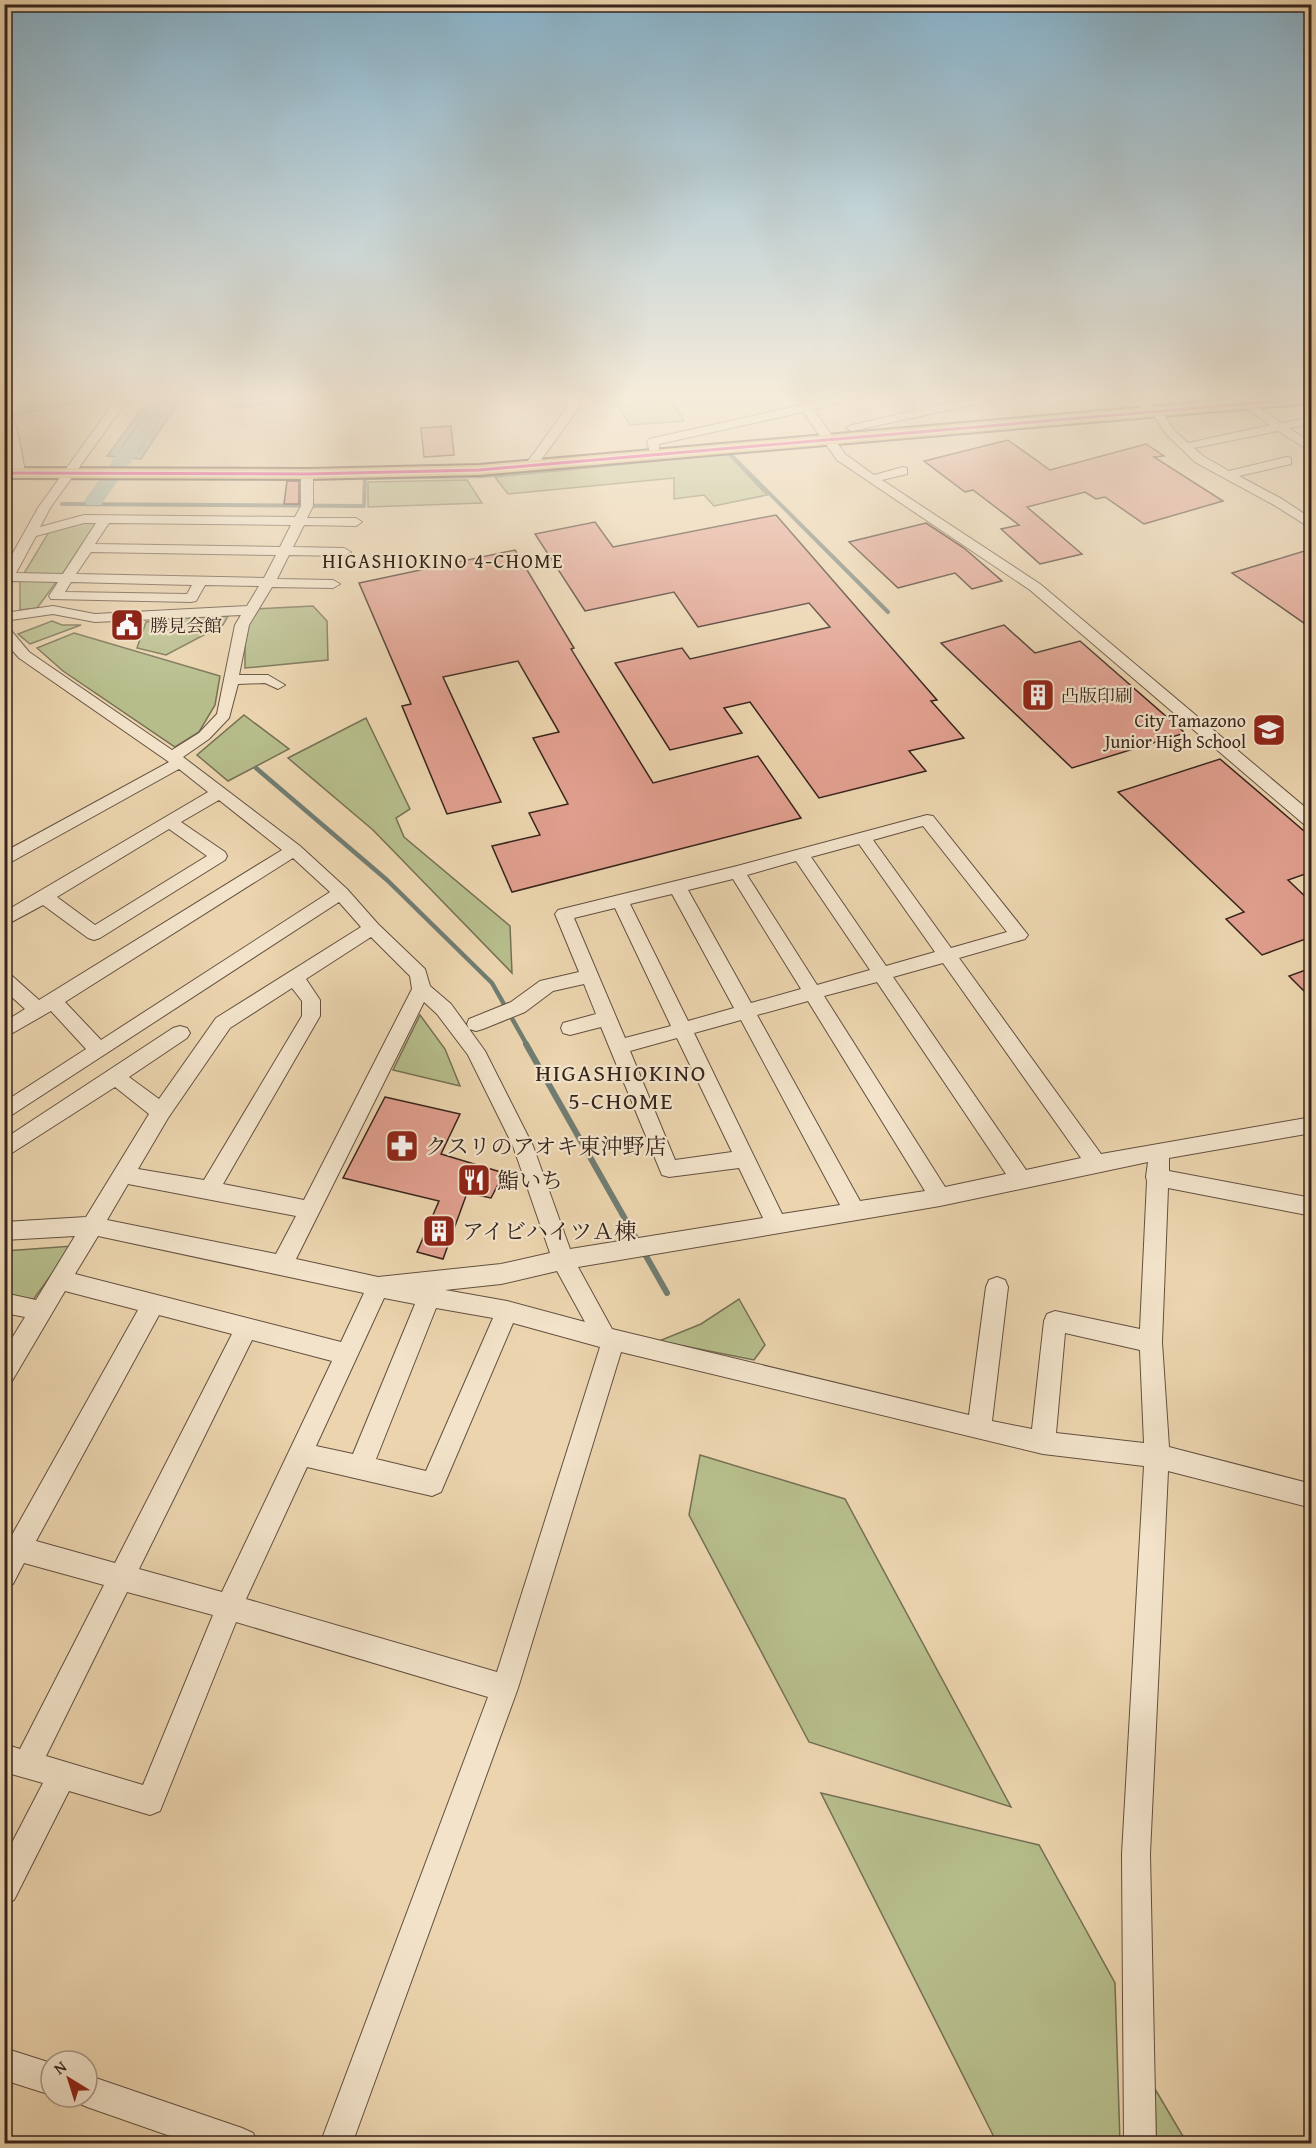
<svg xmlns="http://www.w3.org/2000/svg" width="1316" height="2148" viewBox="0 0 1316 2148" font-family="'Gentium Book Plus','Noto Serif JP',serif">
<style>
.green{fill:#b6bd8b;stroke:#767054;stroke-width:1.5}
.water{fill:#98b8ad;stroke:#717d73;stroke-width:1.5}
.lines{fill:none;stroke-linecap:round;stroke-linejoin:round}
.shore{stroke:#676e64;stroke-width:1.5}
.stream-far2{stroke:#717d73;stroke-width:4}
.stream-far1{stroke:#717d73;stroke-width:4.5}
.stream{stroke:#717d73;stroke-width:6}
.river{fill:#98b8ad;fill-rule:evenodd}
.building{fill:#e19f8f;stroke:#36241c;stroke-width:1.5}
.minor-casing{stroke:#635040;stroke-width:2}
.highway-casing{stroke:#36241c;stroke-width:4}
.minor{fill:#f2e3ca;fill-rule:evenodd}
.highway{fill:#e6ba77;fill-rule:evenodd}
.bus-1-casing{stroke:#f2e3ca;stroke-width:6}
.bus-1{stroke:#e5007d;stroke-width:3}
.labels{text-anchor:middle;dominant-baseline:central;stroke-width:4.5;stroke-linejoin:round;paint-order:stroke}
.far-poi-label{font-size:18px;fill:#36241c;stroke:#f2e3ca;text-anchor:start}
.far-neighbourhood-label{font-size:20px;letter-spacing:1.5px;fill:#36241c;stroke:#f2e3ca}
.poi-label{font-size:22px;fill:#36241c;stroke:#f2e3ca;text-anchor:start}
.neighbourhood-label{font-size:24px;letter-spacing:1.5px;fill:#36241c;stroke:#f2e3ca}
</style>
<rect width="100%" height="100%" fill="#ebd4ae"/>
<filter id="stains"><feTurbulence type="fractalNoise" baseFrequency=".00333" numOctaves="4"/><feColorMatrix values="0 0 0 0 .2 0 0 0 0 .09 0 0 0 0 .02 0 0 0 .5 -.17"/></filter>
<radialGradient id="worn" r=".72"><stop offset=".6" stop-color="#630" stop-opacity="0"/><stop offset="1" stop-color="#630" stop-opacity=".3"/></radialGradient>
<path class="green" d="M5 395H110L106 400 84 401 8 417 5 411Z
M232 395H273V403L235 408Z
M671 399 684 421 630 425 618 405Z
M728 454 767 495 714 506 704 495 674 499V478L508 494 495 477Z
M467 480 482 503 368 507V482Z
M83 522 96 523 63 573 37 608 20 610V580L49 532Z
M313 606 327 621 328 660 245 668V625L254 609Z
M228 616 223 625 166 655 137 648 146 622 174 618Z
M52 621 62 625H81L30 644 18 634Z
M74 633 220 676 215 705 199 732 175 747 63 671 37 648Z
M244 715 289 749 228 781 197 755Z
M366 718 410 809 396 818 404 837 510 926 512 973 373 830 288 758Z
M420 1015 445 1049 460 1086 393 1070Z
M72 1246 33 1300 5 1295V1251Z
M739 1299 765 1345 754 1360 659 1341 701 1324Z
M700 1455 845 1499 1011 1807 809 1742 689 1515Z
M821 1793 1039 1845 1115 1983 1120 2143H997Z
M1155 2089 1187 2143H1156Z"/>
<path class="water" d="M152 395H183L141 459 107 456Z"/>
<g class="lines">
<path class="shore" d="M156 395 155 401 122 447 123 451H138L176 395"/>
<path class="stream-far2" d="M723 453 728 452 888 612
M62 504 364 506 365 478 483 476 627 462"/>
<path class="stream-far1" d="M256 768 387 880 492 983 527 1045"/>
<path class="stream" d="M526 1044 667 1293"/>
<path class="river" d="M159 395H177L101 505H87L84 501Z"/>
</g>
<path class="building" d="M451 426 454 455 424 457 421 428Z
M1008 440 1050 470 1146 444 1164 456 1154 457 1223 501 1144 524 1105 497 1096 499 1085 492 1027 507 1082 554 1040 564 1001 529 1019 525 973 490 965 492 924 461Z
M287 481H299V504H284Z
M776 515 937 700 931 701 964 738 909 751 926 771 819 798 750 702 724 708 742 733 670 750 615 663 682 648 690 659 830 627 809 603 698 627 674 592 585 611 535 534 595 522 613 547Z
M926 523 964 548 1002 581 972 589 955 573 898 588 849 542Z
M1311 549V628L1232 573Z
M515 550 574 648 571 649 653 783 758 756 801 818 512 892 492 846 540 835 529 813 568 804 533 738 559 732 518 661 443 677 501 802 447 814 402 706 411 704 359 583Z
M1004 625 1035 653 1080 641 1185 733 1072 768 941 643Z
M1220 759 1311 837V872L1288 880 1311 902V937L1262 955 1226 919 1244 912 1118 792Z
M1311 968V998L1289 976Z
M385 1097 460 1114 441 1154 504 1173 491 1198 467 1193 443 1259 417 1252 439 1201 343 1178Z"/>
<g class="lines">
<defs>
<path id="minor" d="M119 395H150L126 402 50 508 40 527 84 515 295 517 301 506V474L307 470 313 474V506L307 518H356L362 522 356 526 304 525 293 547 344 548 351 552 344 556 289 555 277 579 333 580 340 584 333 588 272 587 249 625 239 675H268L285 685 278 689 265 683 238 684 229 718 209 739 183 757 300 846 347 889 378 924 425 969 430 986 451 1004 485 1051 533 1146 570 1249 763 1218 739 1168 669 1177 662 1175 601 1027 570 1035 563 1033 561 1028 563 1023 596 1014 584 984 553 991 525 1012 483 1029 476 1031 469 1029 467 1024 469 1019 511 1002 540 981 579 972 555 914 558 910 737 866 927 815 933 816 1028 935 1025 939 959 958 1101 1154 1312 1117V1133L1169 1158V1171L1312 1198V1216L1168 1188 1162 1342 1169 1447 1312 1484V1508L1168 1471 1150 1854 1156 2144H1124L1122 1854 1144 1466 1043 1454 621 1352 518 1688 352 2144H320L488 1697 236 1622 160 1811 150 1815 69 1791 14 1900 4 1904V1858L43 1783 4 1772V1744L20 1749 104 1585 24 1563 13 1584 4 1588V1533L12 1535 138 1310 65 1291 12 1381 4 1383V1351L25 1317 4 1313V1293L36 1300 75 1236 4 1240V1222L86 1217 149 1114 115 1087 4 1158V1139L173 1028 180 1026 187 1028 190 1033 187 1038 129 1077 159 1099 216 1018 361 927 339 902 4 1120V1102L86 1049 51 1011 4 1038V1022L25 1009 4 990V972L10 974 39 1000 282 850 219 800 181 822 225 852 227 856 225 860 100 938 94 940 88 938 43 905 4 926V912L208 792 179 769 4 866V852L169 762 19 658 4 641V627L9 628 29 652 172 750 199 733 217 714 235 625 241 615 95 622 53 614 4 621V613L53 606 95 614 247 606 259 586 205 585 196 601 191 602 51 599 49 596 58 582 12 581 9 589 4 590V569L38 508ZM84 523H96L63 574 16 573 36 536ZM109 523 291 525 280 547 95 544ZM91 552 276 555 264 578 76 574ZM71 582 192 585 187 594 65 592ZM923 826 1007 932 951 948 873 840ZM169 829 207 856 95 925 57 897ZM859 844 935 952 886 966 811 857ZM293 858 330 892 101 1040 65 1002ZM796 861 870 970 817 985 747 875ZM733 879 801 989 751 1003 688 890ZM672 894 734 1008 688 1021 630 904ZM615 908 671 1026 625 1038 574 918ZM371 937 410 976 412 989 304 1200 223 1184 320 1016V1000L306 979ZM943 963 1081 1158 1026 1170 893 977ZM877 982 1006 1174 945 1187 824 996ZM292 988 302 1001V1016L204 1180 138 1169 168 1118 230 1028ZM808 1001 925 1191 860 1201 757 1015ZM424 1002 437 1014 468 1055 513 1146 550 1253 501 1264 378 1277 296 1259ZM741 1020 840 1205 782 1214 694 1033ZM677 1038 732 1152 675 1160 630 1051ZM1148 1162 1146 1177 1147 1181 1140 1329 1055 1311 1047 1314 1044 1321 1032 1429 992 1421 1008 1287 1005 1280 997 1277 989 1280 986 1287 969 1415 612 1329 578 1267 940 1206ZM128 1184 296 1216 276 1254 107 1220ZM98 1236 364 1293 341 1342 75 1274ZM557 1271 585 1322 507 1301 445 1290 501 1284ZM384 1298 415 1304 353 1454 316 1446ZM436 1308 493 1318 426 1471 376 1459ZM159 1315 232 1334 115 1563 36 1541ZM513 1323 600 1347 497 1672 246 1599 307 1467 432 1496 441 1492ZM1065 1333 1140 1350 1144 1443 1056 1433ZM252 1340 332 1361 222 1592 139 1569ZM127 1592 213 1615 143 1785 46 1756Z
M569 395H581L578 409 541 460 546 464 540 468 528 461 566 409Z
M795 395H806L812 403 848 395H869L814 410 845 454 874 475 903 467 907 468V474L882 480 1040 584 1312 813V827L1306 826 1030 590 837 460 803 412 659 444V456H651L647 442 649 439 802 405Z
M907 395H918L927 408 987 395H1009L1004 398 852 431 846 428 852 425 917 410Z
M1118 395H1132L1160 409 1174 430 1188 443 1270 425 1228 395H1241L1282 423 1312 417V424L1289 428 1312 443V452L1278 431 1194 448 1203 456 1229 471 1287 457 1291 458V464L1239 476 1282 499 1312 519V529L1274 505 1195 462 1166 434 1152 413Z
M4 408 8 409C19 427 21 451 25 472L19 476 13 472 4 429Z
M4 2048 51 2063V2095L4 2080Z
M87 2075 242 2128 253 2133 258 2144H193L87 2107 76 2102 74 2097H87Z"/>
<path id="highway" d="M1286 395H1312V403L479 475 307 479 4 478V468L307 469 479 465Z"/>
</defs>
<use href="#minor" class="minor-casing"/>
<use href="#highway" class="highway-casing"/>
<use href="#minor" class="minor"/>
<use href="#highway" class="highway"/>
<defs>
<path id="bus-1" d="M4 473 307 474 479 470 1312 398"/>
</defs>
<use href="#bus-1" class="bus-1-casing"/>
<use href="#bus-1" class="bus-1"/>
</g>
<linearGradient id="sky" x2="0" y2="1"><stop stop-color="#88b6d0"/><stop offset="0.57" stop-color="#f6ecdb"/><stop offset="1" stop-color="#f6ecdb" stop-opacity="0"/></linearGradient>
<rect width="1316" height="696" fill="url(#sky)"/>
<defs>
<symbol id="civic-square" viewBox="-11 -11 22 22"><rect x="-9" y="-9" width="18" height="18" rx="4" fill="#8f2418" stroke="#f2e3ca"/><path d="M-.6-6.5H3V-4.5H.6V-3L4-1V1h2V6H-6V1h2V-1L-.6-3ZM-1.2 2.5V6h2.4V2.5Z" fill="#fff"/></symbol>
<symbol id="building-square" viewBox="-11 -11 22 22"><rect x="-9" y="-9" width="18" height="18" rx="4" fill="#8f2418" stroke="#f2e3ca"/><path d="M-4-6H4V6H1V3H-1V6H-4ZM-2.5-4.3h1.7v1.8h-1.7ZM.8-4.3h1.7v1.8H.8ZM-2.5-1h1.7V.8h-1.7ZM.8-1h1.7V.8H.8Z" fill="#fff"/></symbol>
<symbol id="school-square" viewBox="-11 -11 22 22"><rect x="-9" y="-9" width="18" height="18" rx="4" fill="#8f2418" stroke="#f2e3ca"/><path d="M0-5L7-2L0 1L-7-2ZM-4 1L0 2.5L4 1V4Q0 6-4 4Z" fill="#fff"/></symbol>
<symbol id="pharmacy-square" viewBox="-11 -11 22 22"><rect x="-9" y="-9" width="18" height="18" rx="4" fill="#8f2418" stroke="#f2e3ca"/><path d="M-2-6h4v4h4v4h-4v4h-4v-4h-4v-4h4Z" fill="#fff"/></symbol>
<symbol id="restaurant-square" viewBox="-11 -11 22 22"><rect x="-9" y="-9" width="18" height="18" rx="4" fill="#8f2418" stroke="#f2e3ca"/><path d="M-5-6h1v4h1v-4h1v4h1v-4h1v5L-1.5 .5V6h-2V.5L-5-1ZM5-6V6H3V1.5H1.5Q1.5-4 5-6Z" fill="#fff"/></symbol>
</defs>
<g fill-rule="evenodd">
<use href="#civic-square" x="108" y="606" width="38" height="38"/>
<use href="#building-square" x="1019" y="676" width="38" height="38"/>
<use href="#school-square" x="1250" y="711" width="38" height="38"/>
<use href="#pharmacy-square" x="383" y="1127" width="38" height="38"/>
<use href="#restaurant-square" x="455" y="1161" width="38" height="38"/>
<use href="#building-square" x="420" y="1212" width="38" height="38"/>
</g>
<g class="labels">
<g class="far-poi-label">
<text x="150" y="625">勝見会館</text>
<text x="1061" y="695">凸版印刷</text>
<text x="1246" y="720" text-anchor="end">City Tamazono<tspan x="1246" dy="21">Junior High School</tspan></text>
</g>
<g class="far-neighbourhood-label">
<text x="443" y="560">HIGASHIOKINO 4-CHOME</text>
</g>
<g class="poi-label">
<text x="425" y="1146">クスリのアオキ東沖野店</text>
<text x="497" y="1180">鮨いち</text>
<text x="462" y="1231">アイビハイツＡ棟</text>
</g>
<g class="neighbourhood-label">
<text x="621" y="1072">HIGASHIOKINO<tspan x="621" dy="28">5-CHOME</tspan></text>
</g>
</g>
<rect width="1316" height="2148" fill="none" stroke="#ebd4ae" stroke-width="24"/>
<rect x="6" y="6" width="1304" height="2136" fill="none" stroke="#36241c" stroke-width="3"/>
<rect x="12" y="12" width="1292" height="2124" fill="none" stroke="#36241c" stroke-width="1.5"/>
<g transform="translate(69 2079) rotate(322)"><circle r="28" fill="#f2e3ca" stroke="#a79784" stroke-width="1.5"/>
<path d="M0-4.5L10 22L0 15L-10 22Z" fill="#8f2418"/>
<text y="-9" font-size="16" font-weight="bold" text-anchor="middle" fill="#36241c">N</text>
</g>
<rect width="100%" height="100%" filter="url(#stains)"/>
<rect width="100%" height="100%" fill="url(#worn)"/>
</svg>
